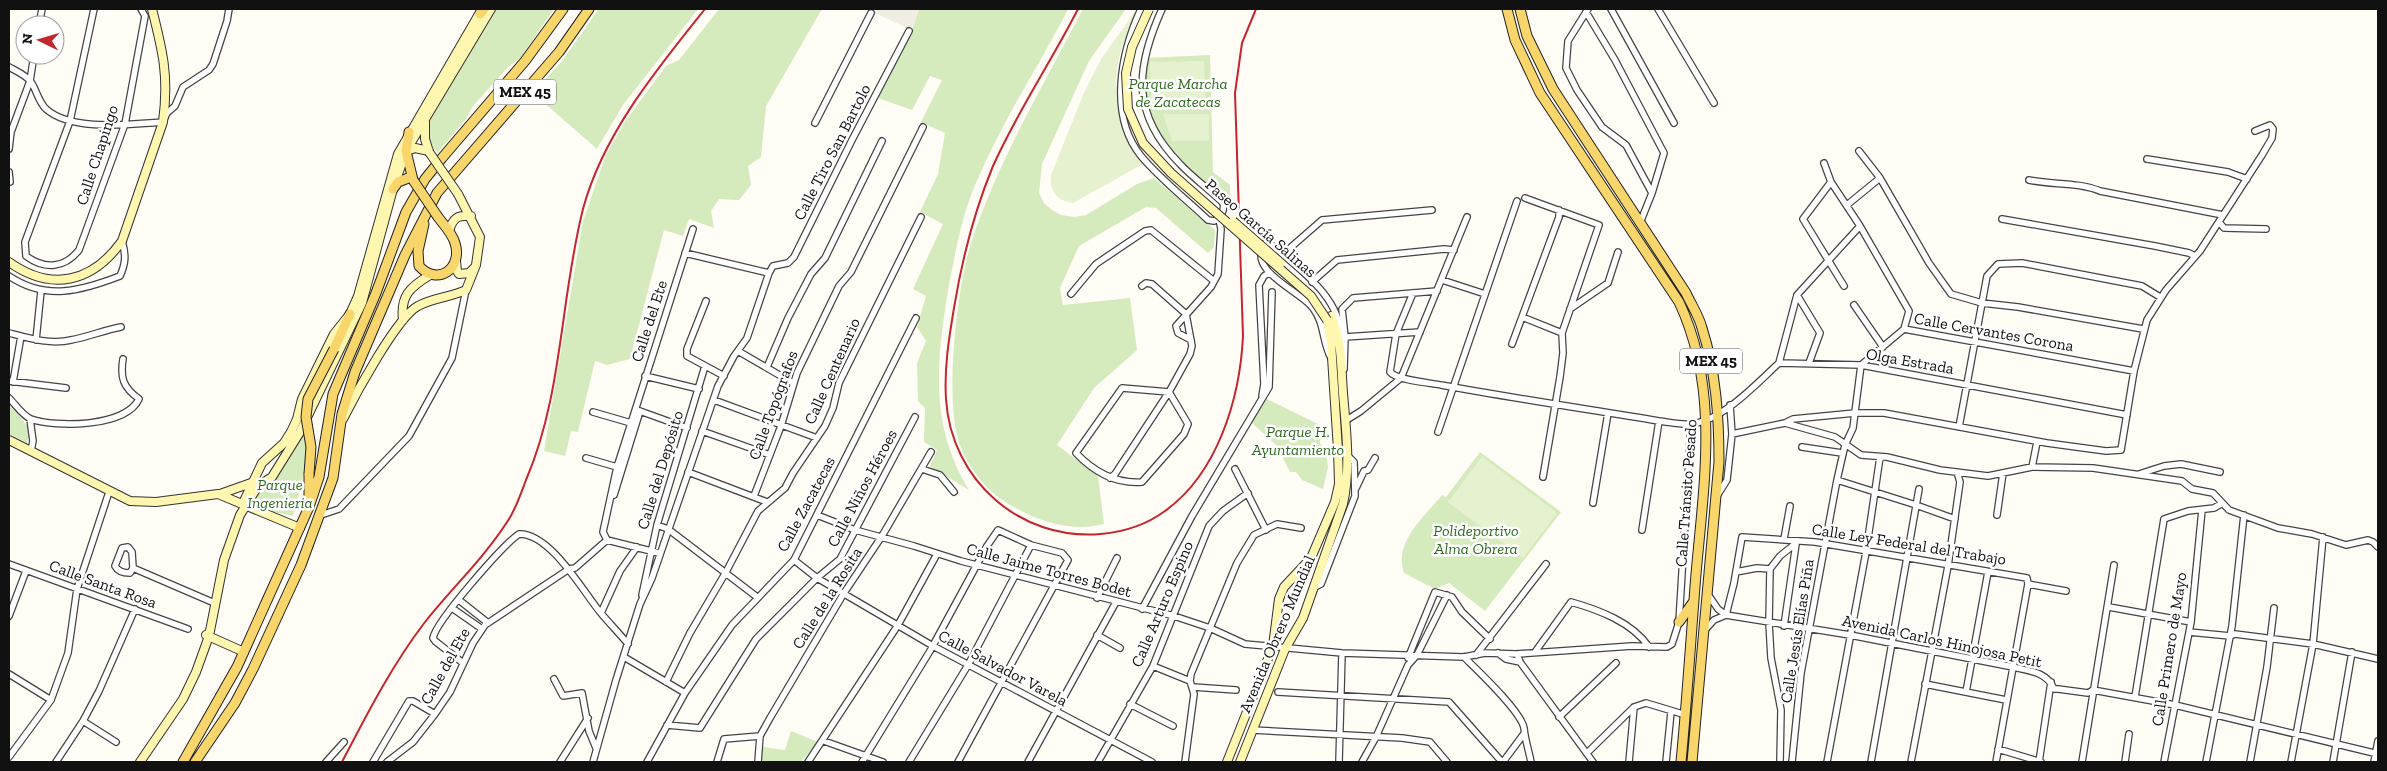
<svg xmlns="http://www.w3.org/2000/svg" width="2387" height="771" viewBox="0 0 2387 771" font-family="'Zilla Slab',serif">
<style>
.green{fill:#d5ebbd}
.pitch{fill:#e6f2cf}
.plaza{fill:#f1ede2}
.lines{fill:none;stroke-linecap:round;stroke-linejoin:round}
.street-casing{stroke:#444;stroke-width:8}
.secondary-casing{stroke:#333;stroke-width:10}
.primary-casing{stroke:#222;stroke-width:11}
.street{stroke:#fff;stroke-width:5.5}
.secondary{stroke:#fff6b0;stroke-width:8}
.primary{stroke:#f9d66b;stroke-width:9}
.rail{stroke:#c4262e;stroke-width:2}
.secondary-bridge-casing{stroke:#333;stroke-width:10;stroke-linecap:butt}
.primary-bridge-casing{stroke:#222;stroke-width:11;stroke-linecap:butt}
.secondary-bridge{stroke:#fff6b0;stroke-width:8}
.primary-bridge{stroke:#f9d66b;stroke-width:9}
.labels{text-anchor:middle;dominant-baseline:central;stroke-width:5;stroke-linejoin:round;paint-order:stroke}
.shield{fill:#fff;stroke:#585858;stroke-width:1}
.shield-label{font-size:15px;font-weight:bold;fill:#111}
.park-label{font-size:16px;font-style:italic;fill:#2f6b1f;stroke:#fff}
.street-label{font-size:16px;fill:#111;stroke:#fff}
</style>
<rect width="100%" height="100%" fill="#fffdf5"/>
<path class="green" d="M496 9H554L520 58 508 67 473 106 466 119 437 153C429 142 426 134 428 121Z
M599 9H698L623 105 597 149 533 93 562 61Z
M719 9H822L766 106 761 157 748 166 751 185 739 200 719 199 711 211 714 228 689 219 683 236 664 230 630 359 607 365 595 361 578 432 571 431 565 456 544 451 583 221 606 155 626 120 666 66 679 60Z
M919 9H1068C1060 26 1050 42 1041 59 1019 97 997 135 979 176 963 210 956 248 949 285 937 358 928 423 969 490L930 466 937 450 924 442 925 408 918 401 917 363 926 341 917 327 926 296 913 289 943 224 920 212 938 174 945 133 921 122 942 80 930 76 912 110 878 98 908 40Z
M1083 9H1126L1089 61 1042 164 1039 193 1044 203 1052 210 1061 215 1074 217 1086 215 1137 184 1154 178 1215 230 1214 247 1208 253 1156 208 1146 207 1079 246 1060 288 1063 305 1130 298 1137 350 1094 388 1057 445 1098 476 1104 524C1068 533 1032 520 1001 499 982 486 964 461 958 439 945 394 957 285 972 240 999 159 1044 84 1083 9Z
M1210 55 1213 172 1230 185V203C1194 171 1146 139 1144 85 1143 76 1145 67 1146 58Z
M1265 398 1320 425V443L1326 451 1328 467 1323 489 1302 480 1296 472H1290L1276 445 1252 423Z
M9 405C19 416 34 427 27 443L9 434Z
M305 425C309 456 302 487 293 516L246 506Z
M1480 452 1561 512 1485 611 1449 583 1435 589 1404 573C1393 543 1424 517 1442 495L1446 497Z
M791 731 818 742 801 762H760L763 747 785 750Z"/>
<path class="pitch" d="M1137 9C1139 14 1128 31 1125 39 1109 78 1115 133 1143 164L1073 203C1057 201 1049 191 1051 175L1083 95 1101 59Z
M1204 61 1206 109 1162 110 1151 108 1150 62Z
M1163 114H1209V141H1172Z
M1482 457 1557 513 1523 558 1448 502Z"/>
<path class="plaza" d="M867 9H919L911 30Z"/>
<g class="lines">
<defs>
<path id="street" d="M94 9 70 121 25 242 26 256C45 270 65 268 79 250L125 124 145 16 141 9
M1141 9C1121 52 1108 115 1141 156 1160 179 1186 199 1208 220L1214 221C1221 218 1225 210 1223 203 1209 189 1193 178 1180 164 1131 114 1135 69 1162 9
M1588 9 1568 41 1566 68 1577 90 1602 127 1626 145 1652 193 1640 223
M1611 9 1674 123
M1658 9 1714 103
M1586 12 1615 60 1664 153 1652 193
M39 25 42 9
M9 67C16 71 26 75 31 82 37 91 38 101 46 109 72 132 130 124 163 122L167 113 175 106 183 87 209 70 213 64 227 21 229 9
M815 123 871 13
M9 149 11 132 30 81 34 55
M1859 151 1880 178 1929 263 1951 294 1982 303 2018 307 2143 329
M2147 159 2228 172 2247 179
M1824 163 1831 182 1860 226 1909 311 1904 329
M9 172 10 182
M2029 180C2053 185 2078 182 2100 191L2223 215
M1831 182 1803 219 1844 286
M1525 198 1599 225 1562 333 1563 353 1560 377 1543 477
M1847 205 1880 178
M2002 219 2155 246 2189 253 2195 256
M2219 222 2224 228 2266 229
M685 253 769 273
M1282 255 1322 220 1432 210
M9 276C46 301 81 291 120 276 126 263 126 254 122 241
M1442 280 1485 294
M1312 282 1337 260 1444 249 1454 250
M1413 293 1396 334 1390 372C1396 380 1430 383 1441 385 1513 398 1586 409 1659 421 1669 422 1680 425 1690 424 1722 422 1757 383 1779 363L1861 365 2127 415
M1071 294 1096 264 1145 231 1151 230 1214 281
M1797 295 1820 333 1809 363
M706 301 687 349V356L724 376
M1854 305 1883 347
M1570 309 1608 283 1618 252
M1522 317 1562 333
M9 333C28 338 51 345 71 340 88 337 104 330 121 327
M1345 337 1420 332
M36 340 41 291
M1191 340 1178 333 1176 326 1211 287 1218 274 1221 229 1219 219
M1512 344 1559 217V210
M738 351 793 383
M1331 358C1322 342 1325 324 1313 308 1299 290 1248 272 1264 244L1269 243C1298 268 1346 300 1340 343
M1779 363 1797 295 1860 226
M1861 365 1904 329 2134 371
M767 367 788 318 811 274 825 258 882 141
M1344 369 1345 337 1342 309 1353 298 1437 291
M645 376 699 389
M9 381 66 388
M13 382 21 336
M1122 388 1169 392 1188 424 1184 434 1142 482C1116 484 1094 472 1076 453Z
M1262 396 1264 384 1259 285 1264 276 1269 273
M9 398C15 404 23 416 31 419 56 428 126 427 139 399 123 387 120 378 123 359
M714 400 817 438
M637 410 687 428
M593 412 631 423
M30 419 33 441 31 451
M1345 421 1361 411 1401 378 1467 217
M1785 423 1835 437 1861 455 1887 457 1940 470 1988 476 2032 467 2093 468 2182 481 2192 489 2213 493 2229 510 2278 528 2312 534 2346 545 2368 540 2373 542 2378 547
M1959 427 1987 276 1998 264 2022 263 2142 286 2160 297
M702 431 770 455
M1438 432 1517 201
M1732 434 1785 423 1793 419 1855 413H1884L2047 443 2106 451 2121 450 2134 371 2147 320 2166 290 2200 251 2262 155 2272 138 2273 129 2270 125 2255 131
M1802 447 1842 453
M586 458 617 467
M2032 467 2037 442
M922 469 940 475 954 492
M1235 469 1266 530
M688 472 767 502
M2139 474 2164 466 2181 464 2220 472
M1110 478 1115 474 1169 392 1190 354 1192 346 1186 314 1152 284 1146 283 1142 286
M1837 480 1916 505 1955 519
M1356 488 1364 471 1368 470 1375 458
M614 495 640 411
M754 496 781 426 797 373 839 286 851 272 923 127
M1717 496 1727 480 1732 434 1730 405
M1593 503 1608 413
M321 515 339 509 409 436 452 358 466 290
M817 515 855 530 914 546 961 561 1174 616 1210 628 1245 644 1342 653 1464 657 1485 653 1517 654 1632 646 1667 647 1672 644 1679 622 1691 424
M1997 515 2003 473
M657 525 668 529 757 597
M1642 530 1659 421
M1784 539 1790 506
M128 547 132 552 133 568 130 573C124 573 118 572 115 566L122 548Z
M659 553 607 540 603 532 617 467 693 229
M794 560 817 578 933 646 1152 762
M9 564 188 629
M133 568 212 602
M1736 572 1757 568 1770 569
M1313 588 1321 584 1355 496 1354 462 1347 455
M1707 593 1718 609 1726 615 1850 635 2013 667C2030 671 2047 672 2054 689H2058L2088 693 2093 690 2175 705 2378 754
M642 595 657 525 705 366
M1097 598 1117 558
M459 600 488 623
M2109 607 2191 622
M452 608 482 629
M1142 609 1192 516 1269 387 1272 292
M601 613 620 571 637 547
M1726 615 1734 583 1742 537 1815 542 2027 578 2028 584 2066 591
M9 616 26 571
M1784 626 1796 544
M1704 631 1714 620 1726 615
M2189 632 2230 636 2235 634 2313 644 2378 659
M1097 635 1120 648
M1535 652 1571 602C1599 610 1632 622 1649 647
M1498 653 1506 659 1520 662
M1517 654 1520 662 1593 762
M1476 655 1546 564
M624 657 685 693
M1464 657C1478 671 1521 711 1524 728 1525 740 1529 751 1531 762
M1408 658 1435 592 1452 597 1462 612 1490 639
M463 663 435 641 433 638C436 621 503 545 519 534 550 533 582 590 600 612 609 623 619 633 628 644
M1153 666 1190 681
M9 674 51 700
M554 679 563 696 582 693 589 731 596 748
M666 682 690 633 726 572 758 511 785 488 793 473 825 426 833 408 839 383 921 217
M1925 684 2006 700
M1193 687 1236 690
M1278 692 1449 702 1502 762
M1966 692 1988 572
M2135 697 2164 519 2188 511 2214 508 2221 504
M1130 704 1173 726
M1559 717 1616 663
M83 721 116 742
M667 725 700 728 756 639 817 578 840 559 915 417
M1252 730 1402 738 1430 742 1447 762
M824 741 883 762
M1998 749 2041 762
M1587 753 1634 707 1646 703 1686 715
M9 757 51 700 68 653 77 589 109 492
M56 762 83 721 99 691 135 609
M326 762 344 742
M373 762 409 701H413L435 714
M387 762 413 742 435 714 450 692 473 643 485 625 569 569 575 568 607 540
M560 762 588 718
M593 762 616 680 640 604 652 578 718 386 734 356 747 338 769 273 773 266 788 263 794 257 852 140 909 31
M647 762 685 693 732 625 794 560 916 318
M717 762 724 739 760 736
M758 762 760 736 770 718 844 593 882 536 931 452
M808 762 898 625 937 554
M862 762 930 651 987 546 998 530 1031 545 1062 553 1068 560 958 762
M909 762 968 665 1031 545
M1028 762 1116 602
M1098 762 1153 666 1209 526 1223 511 1248 493
M1185 762 1194 694 1190 681 1191 674 1237 563 1254 535 1277 524 1301 528
M1339 762 1342 653
M1362 762 1376 737 1408 665 1417 655 1447 595
M1503 762 1523 735
M1629 762 1634 707
M1666 762 1671 712
M1780 762 1781 710 1771 658 1769 623 1770 569 1780 556 1795 544
M1792 762 1801 673 1837 480 1845 445 1853 428 1861 365
M1827 762 1866 552 1880 457
M1871 762 1919 489
M1911 762 1948 566 1960 482 1957 472
M1996 762 2028 584
M2039 762 2051 682
M2082 762 2114 565
M2125 762 2129 734
M2164 762 2191 622 2202 510
M2206 762 2232 626 2244 515
M2250 762 2267 667 2274 608
M2291 762 2313 644 2323 537
M2333 762 2352 652
M2374 762 2378 741"/>
<path id="secondary" d="M425 122V139L429 152
M404 152 415 148 429 151
M449 231C453 218 457 215 471 216
M456 261 457 271 459 274 469 273 474 268
M9 262C51 292 92 283 122 241L163 122C169 77 163 52 152 9
M403 320C400 296 410 287 430 275
M343 419C355 395 397 317 418 306 432 298 451 297 466 290L476 265 480 237 458 194
M9 440 130 501 156 502 218 494 300 528
M220 494 251 483
M244 501 262 463 284 443 291 432 297 419 302 399 334 334 350 314 358 296 398 154 482 9
M206 635 244 652
M140 762 183 699 196 672 209 636 224 560 240 515 258 486 272 477 300 432 362 303 393 189 406 151 491 9
M1227 762 1273 646 1279 599 1284 587 1311 558 1335 502 1339 484 1338 450 1331 342 1327 320
M1240 762 1285 649 1303 618 1343 504C1351 468 1346 430 1343 393 1341 367 1342 340 1331 316"/>
<path id="primary" d="M1507 9 1515 40 1540 93 1679 302C1720 389 1704 482 1696 574 1691 637 1687 699 1681 762
M1520 9 1527 36 1553 89 1686 293C1691 304 1699 316 1702 328 1716 372 1719 417 1719 462L1692 762
M480 14 484 9
M409 132 406 151 413 180
M393 189 398 182 411 177
M424 224 418 251 419 266C438 287 463 268 455 243 452 233 444 225 438 217
M334 349 350 314
M309 474V501
M1679 622 1694 601
M183 762 237 667 309 507 319 477 333 394 376 293 406 212 425 179 442 158 525 61 563 9
M195 762 235 703 253 669 301 565 333 478 342 414 355 372 405 255 437 193 559 52 589 9"/>
</defs>
<use href="#street" class="street-casing"/>
<use href="#secondary" class="secondary-casing"/>
<use href="#primary" class="primary-casing"/>
<use href="#street" class="street"/>
<use href="#secondary" class="secondary"/>
<use href="#primary" class="primary"/>
<path class="rail" d="M1078 9C1051 62 1017 112 993 166 974 212 962 259 954 308 949 338 944 368 946 399 951 480 1020 541 1101 534 1123 532 1146 525 1165 511 1218 473 1240 398 1243 336L1235 93 1242 43 1256 9
M342 762C367 714 392 665 425 622 452 588 485 557 509 519 516 508 521 493 526 480 563 394 560 299 583 209 603 134 657 69 705 9"/>
<defs>
<path id="secondary-bridge" d="M1149 9 1132 47 1126 73 1128 109 1143 143 1171 173 1311 296 1327 320
M429 152 458 194
M1233 221 1281 263"/>
<path id="primary-bridge" d="M413 180 438 217
M309 474 311 447 306 417 308 399 334 349"/>
</defs>
<use href="#secondary-bridge" class="secondary-bridge-casing"/>
<use href="#primary-bridge" class="primary-bridge-casing"/>
<use href="#secondary-bridge" class="secondary-bridge"/>
<use href="#primary-bridge" class="primary-bridge"/>
</g>
<g class="labels">
<g class="shield">
<rect x="494" y="79.5" width="62" height="25" rx="4"/>
<rect x="1680" y="348.5" width="62" height="25" rx="4"/>
</g>
<g class="shield-label">
<text x="525" y="92">MEX 45</text>
<text x="1711" y="361">MEX 45</text>
</g>
<g class="park-label">
<text x="1178" y="83">Parque Marcha<tspan x="1178" dy="18">de Zacatecas</tspan></text>
<text x="1298" y="431">Parque H.<tspan x="1298" dy="18">Ayuntamiento</tspan></text>
<text x="280" y="484">Parque<tspan x="280" dy="18">Ingenieria</tspan></text>
<text x="1476" y="530">Polideportivo<tspan x="1476" dy="18">Alma Obrera</tspan></text>
</g>
<g class="street-label">
<text transform="translate(832 152) rotate(-63)">Calle Tiro San Bartolo</text>
<text transform="translate(97 155) rotate(-72)">Calle Chapingo</text>
<text transform="translate(1261 228) rotate(41)">Paseo García Salinas</text>
<text transform="translate(649 321) rotate(-72)">Calle del Ete</text>
<text transform="translate(1994 332) rotate(10)">Calle Cervantes Corona</text>
<text transform="translate(1910 361) rotate(10)">Olga Estrada</text>
<text transform="translate(832 371) rotate(-66)">Calle Centenario</text>
<text transform="translate(773 405) rotate(-70)">Calle Topógrafos</text>
<text transform="translate(660 470) rotate(-73)">Calle del Depósito</text>
<text transform="translate(862 488) rotate(-62)">Calle Niños Héroes</text>
<text transform="translate(1686 493) rotate(-86)">Calle Tránsito Pesado</text>
<text transform="translate(806 504) rotate(-62)">Calle Zacatecas</text>
<text transform="translate(1909 544) rotate(9)">Calle Ley Federal del Trabajo</text>
<text transform="translate(1049 570) rotate(15)">Calle Jaime Torres Bodet</text>
<text transform="translate(103 584) rotate(20)">Calle Santa Rosa</text>
<text transform="translate(827 598) rotate(-58)">Calle de la Rosita</text>
<text transform="translate(1162 604) rotate(-67)">Calle Arturo Espino</text>
<text transform="translate(1797 631) rotate(-81)">Calle Jesús Elías Piña</text>
<text transform="translate(1277 634) rotate(-67)">Avenida Obrero Mundial</text>
<text transform="translate(1942 641) rotate(12)">Avenida Carlos Hinojosa Petit</text>
<text transform="translate(2169 649) rotate(-81)">Calle Primero de Mayo</text>
<text transform="translate(445 666) rotate(-61)">Calle del Ete</text>
<text transform="translate(1003 668) rotate(28)">Calle Salvador Varela</text>
</g>
</g>
<rect width="2387" height="771" fill="none" stroke="#111111" stroke-width="20"/>
<g transform="translate(40 40) rotate(275)"><circle r="24" fill="#ffffff" stroke="#a0a0a0"/>
<path d="M0-4L9 19L0 12L-9 19Z" fill="#c4262e"/>
<text y="-8" font-size="14" font-weight="bold" text-anchor="middle" fill="#111111">N</text>
</g>
</svg>
